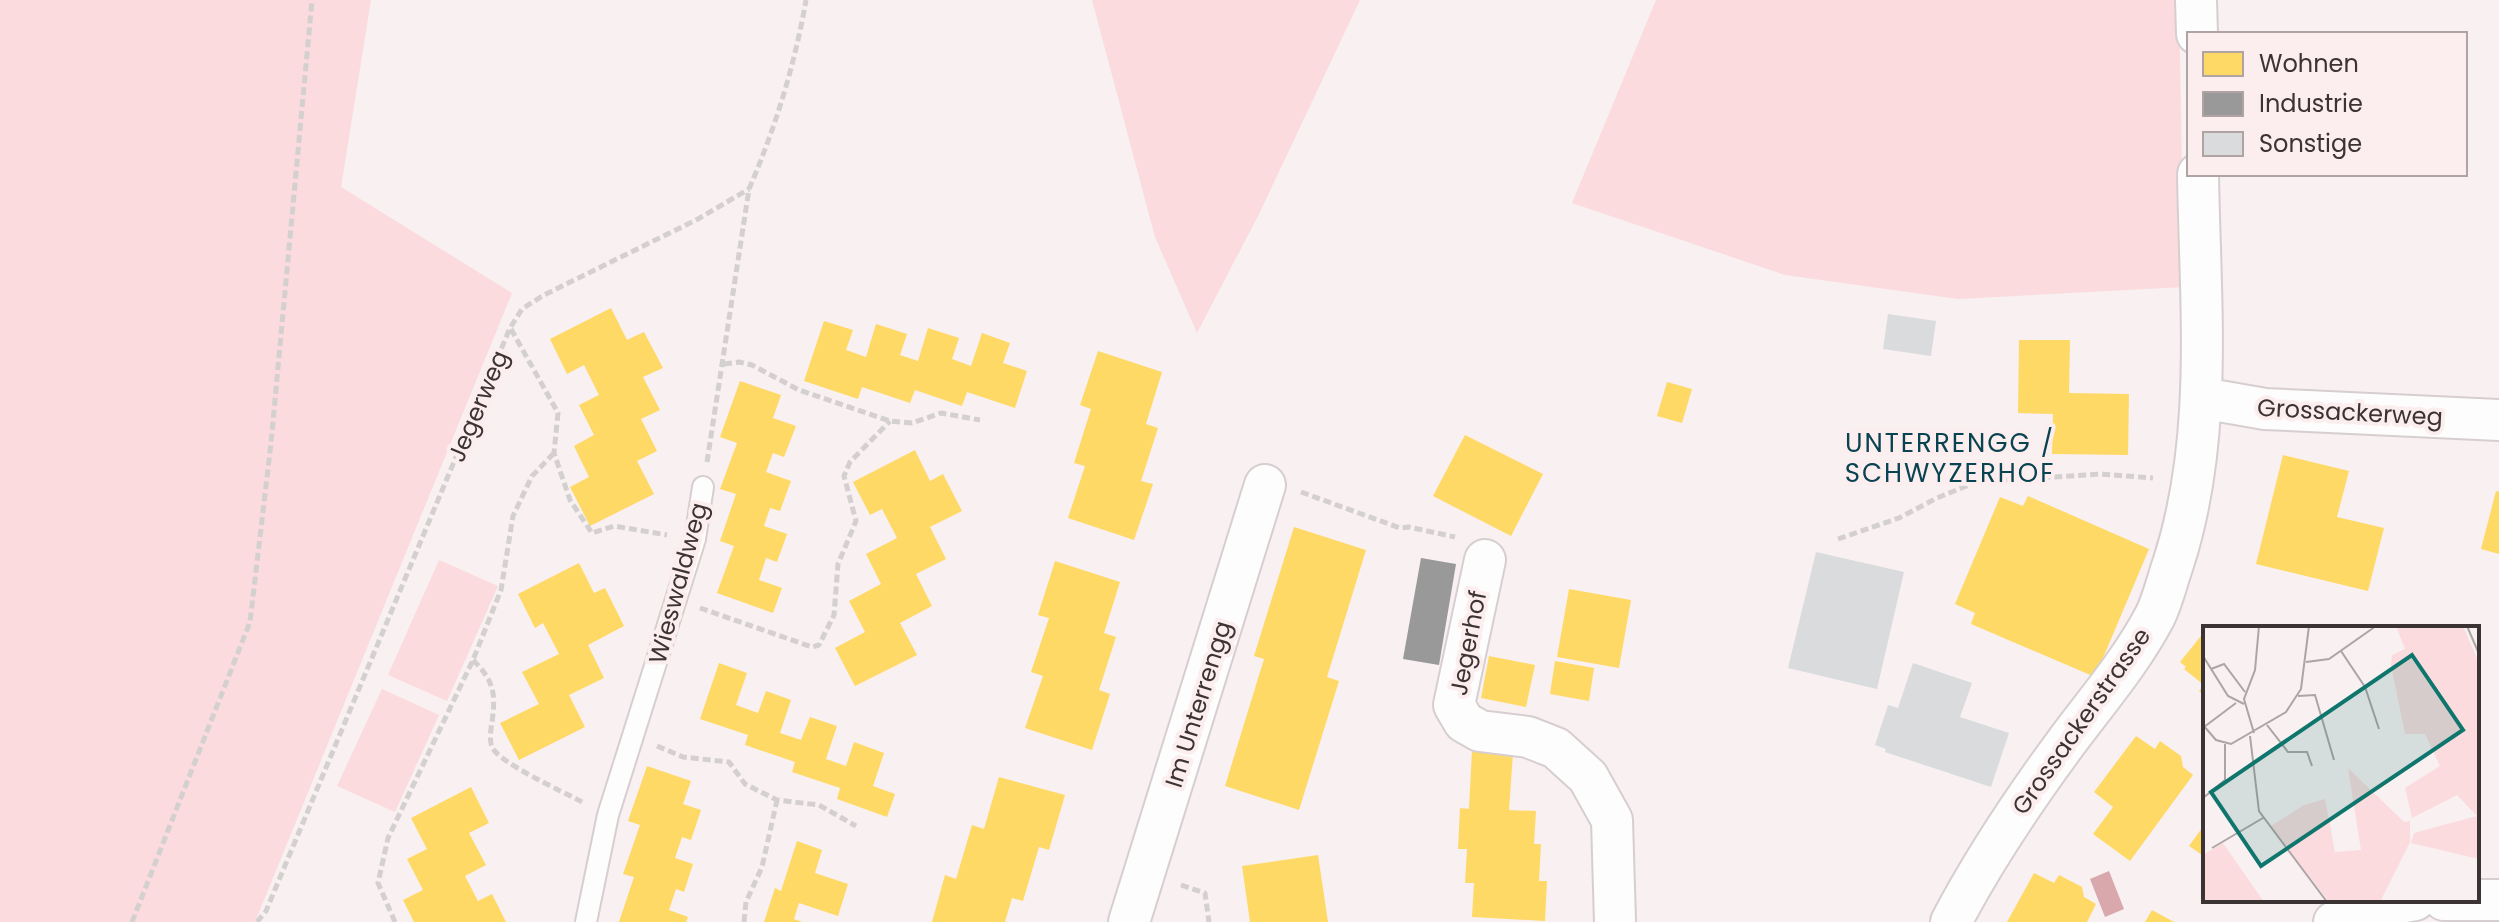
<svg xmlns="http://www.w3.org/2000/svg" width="2499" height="922" viewBox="0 0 2499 922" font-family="Poppins,sans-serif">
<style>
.green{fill:#fbdbdd}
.water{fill:#d8a8ac}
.homes{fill:#ffd966}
.industry{fill:#999}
.building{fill:#dadbdd}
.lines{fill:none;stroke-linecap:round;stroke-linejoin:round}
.service-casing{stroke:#d6cecf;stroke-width:24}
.minor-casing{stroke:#d6cecf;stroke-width:44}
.path{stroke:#d4d0d0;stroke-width:5;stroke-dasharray:8 4;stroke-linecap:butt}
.service{stroke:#fefdfd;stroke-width:20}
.minor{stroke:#fefdfd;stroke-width:40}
.labels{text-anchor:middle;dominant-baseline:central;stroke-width:8;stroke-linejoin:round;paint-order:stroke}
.street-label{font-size:24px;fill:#3c3334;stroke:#fcedee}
.neighbourhood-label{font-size:26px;letter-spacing:2px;fill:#084351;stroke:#fcedee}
.inset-road{fill:none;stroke:#ada4a5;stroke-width:2}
.view{fill:#0f766e;fill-opacity:0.15;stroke:#0f766e;stroke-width:4}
.inset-edge{fill:none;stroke:#3c3334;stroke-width:4}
</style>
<rect width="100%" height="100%" fill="#f8f0f1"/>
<path class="green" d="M0 0H371L341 187 512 293 255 922H0Z
M1092 0H1360L1259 214 1197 333 1155 237Z
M1656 0H2179L2184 287 1958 299 1785 275 1572 203Z
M439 560 498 586 447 701 388 675Z
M382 689 439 715 395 812 337 786Z"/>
<path class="water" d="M2109 871 2124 909 2105 917 2090 879Z"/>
<path class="homes" d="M611 308 627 340 644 332 663 368 643 377 660 410 641 419 657 451 637 461 654 494 590 526 570 487 589 477 574 446 594 435 579 405 599 395 584 365 567 374 550 339Z
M824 321 853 330 846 350 866 357 876 324 907 334 900 355 918 361 928 328 959 338 952 359 971 366 982 333 1010 343 1003 363 1027 371 1015 408 967 392 962 406 915 390 910 403 862 387 858 399 804 381Z
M2019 340H2070L2069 393 2129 394 2128 455 2052 454 2053 414 2018 413Z
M1098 351 1162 372 1146 424 1158 428 1141 481 1153 484 1134 540 1068 518 1085 466 1074 463 1091 409 1080 405Z
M740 381 781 395 773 418 796 426 784 457 773 453 766 472 791 481 780 511 770 508 764 526 787 534 777 562 766 558 759 580 782 588 773 613 717 593 734 546 720 541 736 494 720 489 737 443 720 437Z
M1667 382 1692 389 1682 423 1657 416Z
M1465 435 1543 474 1511 536 1433 496Z
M915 450 930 481 943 474 962 511 930 527 946 559 916 574 932 606 900 623 917 655 855 686 835 648 865 632 849 601 881 584 866 554 897 538 882 509 870 515 853 482Z
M2283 455 2349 471 2337 517 2384 528 2368 591 2256 564Z
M2496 491 2499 492V554L2481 549Z
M2028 496 2149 549 2095 677 1971 624 1975 613 1955 604 2000 497 2023 506Z
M1294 527 1366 550 1327 677 1339 681 1299 810 1225 786 1264 659 1254 656Z
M1055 561 1120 582 1104 633 1116 637 1099 690 1110 694 1092 750 1025 728 1043 676 1031 672 1049 618 1038 615Z
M579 563 594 593 605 588 624 626 588 645 604 678 569 695 585 727 519 760 500 723 539 704 522 672 559 654 543 623 535 628 518 594Z
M1569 589 1631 600 1619 668 1557 657Z
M2205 631V696L2199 691 2204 685 2184 669 2186 667 2180 662Z
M1489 656 1535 665 1526 707 1481 698Z
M1555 661 1594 668 1589 701 1550 694Z
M719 663 747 673 736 705 758 713 766 691 791 700 780 733 801 740 810 717 837 726 826 759 846 766 854 742 884 753 873 786 895 794 887 817 837 799 840 788 792 772 795 762 745 745 748 735 700 719Z
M2136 736 2155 749 2160 741 2181 756 2183 767 2193 775 2130 861 2093 834 2113 807 2094 792Z
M1472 750 1513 753 1509 810 1536 811 1534 844H1541L1539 881H1547L1545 921 1472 917 1474 883H1465L1467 849H1458L1460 808 1469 809Z
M647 766 691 781 683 804 701 810 691 840 682 837 675 858 693 864 684 892 676 889 669 910 688 917 686 922H619L634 877 623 874 640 825 628 821Z
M999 777 1065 795 1049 850 1039 847 1023 901 1012 898 1005 922H932L945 875 956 879 972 825 984 829Z
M471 787 489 823 469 833 486 865 465 876 478 901 492 894 506 922H414L403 900 423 890 407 859 427 849 411 818Z
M2205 824V857L2189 846Z
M797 841 822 850 815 873 848 884 838 916 799 903 794 919 802 922H764L775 888 781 891Z
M1318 855 1328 922H1250L1242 866Z
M2034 873 2054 883 2059 875 2082 887 2084 897 2096 904 2087 922H2007Z
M2152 910 2174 922H2145Z"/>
<path class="industry" d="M1421 558 1456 564 1439 665 1403 659Z"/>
<path class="building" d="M1888 314 1936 321 1931 356 1883 349Z
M1816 552 1904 572 1877 689 1788 668Z
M1913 663 1972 683 1960 717 2009 733 1991 787 1885 752 1886 749 1875 745 1888 705 1898 708Z"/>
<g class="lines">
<defs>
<path id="service" d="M586 922 608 815 695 539 703 487"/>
<path id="minor" d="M2196 0 2197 34
M2202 398 2265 409 2499 420
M1485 560 1454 705 1464 722 1480 731 1528 737 1556 748 1588 777 1612 820 1615 922
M2444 900H2499
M1129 922 1265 485
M1951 922C1984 859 2023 801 2065 744 2096 702 2131 662 2155 616 2163 600 2167 581 2173 564 2214 439 2200 304 2198 174
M2334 922 2362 910 2415 900"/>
</defs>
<use href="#service" class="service-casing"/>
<use href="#minor" class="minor-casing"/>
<path class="path" d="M511 329 558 413 554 453 570 500 592 533 614 526 667 535
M724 364 739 362 752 365 799 390 890 421 912 423 941 413 980 420
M707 462 749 189C775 129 795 64 806 0
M1301 492 1400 528 1409 527 1455 537
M1838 539 1899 518 1937 498 1976 482 2100 474 2153 478
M700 608 812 647 819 645 834 615 838 564 856 521 844 476 850 462 890 421
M473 660C494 681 496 693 492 722 491 728 489 740 492 747 499 763 564 792 582 802
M657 746 683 757 729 762 745 784 777 800 819 805 856 826
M1181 885 1205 893 1209 922
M132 922 250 622 271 443 312 0
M257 922 266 911 510 328 522 309 544 295 698 219 749 189
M395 922 378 883 388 838 473 660 501 590 513 516 532 476 554 453
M744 922 746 902 762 867 777 800"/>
<use href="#service" class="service"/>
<use href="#minor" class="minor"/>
</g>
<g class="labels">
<g class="street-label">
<text transform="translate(478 406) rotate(-67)">Jegerweg</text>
<text transform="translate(2350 412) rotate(3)">Grossackerweg</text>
<text transform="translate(678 583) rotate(-75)">Wieswaldweg</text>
<text transform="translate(1468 643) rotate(-79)">Jegerhof</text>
<text transform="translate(1198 704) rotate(-73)">Im Unterrengg</text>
<text transform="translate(2081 721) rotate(-55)">Grossackerstrasse</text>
</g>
<g class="neighbourhood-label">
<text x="1950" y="443">UNTERRENGG /<tspan x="1950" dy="30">SCHWYZERHOF</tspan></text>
</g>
</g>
<g transform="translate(2203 626)">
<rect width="276" height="276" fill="#f8f0f1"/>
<path d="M193 0H260L276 37V233L208 217 211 207 274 190 254 169 209 192 202 162 237 140 222 108H202L188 39 189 29 202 23ZM145 142 201 196 207 195V216L177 276H126L68 200 101 179 122 173 132 226 158 224ZM20 217 61 276H0V229Z" fill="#fbdbdd"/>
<path class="inset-road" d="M264 0 276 28M138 25 162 61 176 103M0 30 25 70 41 78M103 36 126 33 173 0M8 43 21 38 42 66M95 70 112 69 131 134M0 99 13 114 28 118 83 86 98 63 106 0M64 99 85 126H104L109 140M1 101 33 77M51 107 41 73 52 44 56 0M47 110 56 185 124 276M0 172 22 154V118M9 222 60 192"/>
<path class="view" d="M209 29 260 104 58 240 8 166Z"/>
<rect width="276" height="276" class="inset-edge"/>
</g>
<rect x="2187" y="32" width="280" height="144" fill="#fcedee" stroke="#afa3a4" stroke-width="2"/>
<rect x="2203" y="52" width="40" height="24" fill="#ffd966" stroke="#afa3a4" stroke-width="2"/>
<text x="2259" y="72" font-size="24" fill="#3c3334">Wohnen</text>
<rect x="2203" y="92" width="40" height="24" fill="#999999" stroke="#afa3a4" stroke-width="2"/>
<text x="2259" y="112" font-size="24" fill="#3c3334">Industrie</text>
<rect x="2203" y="132" width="40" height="24" fill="#dadbdd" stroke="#afa3a4" stroke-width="2"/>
<text x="2259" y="152" font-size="24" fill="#3c3334">Sonstige</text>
</svg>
